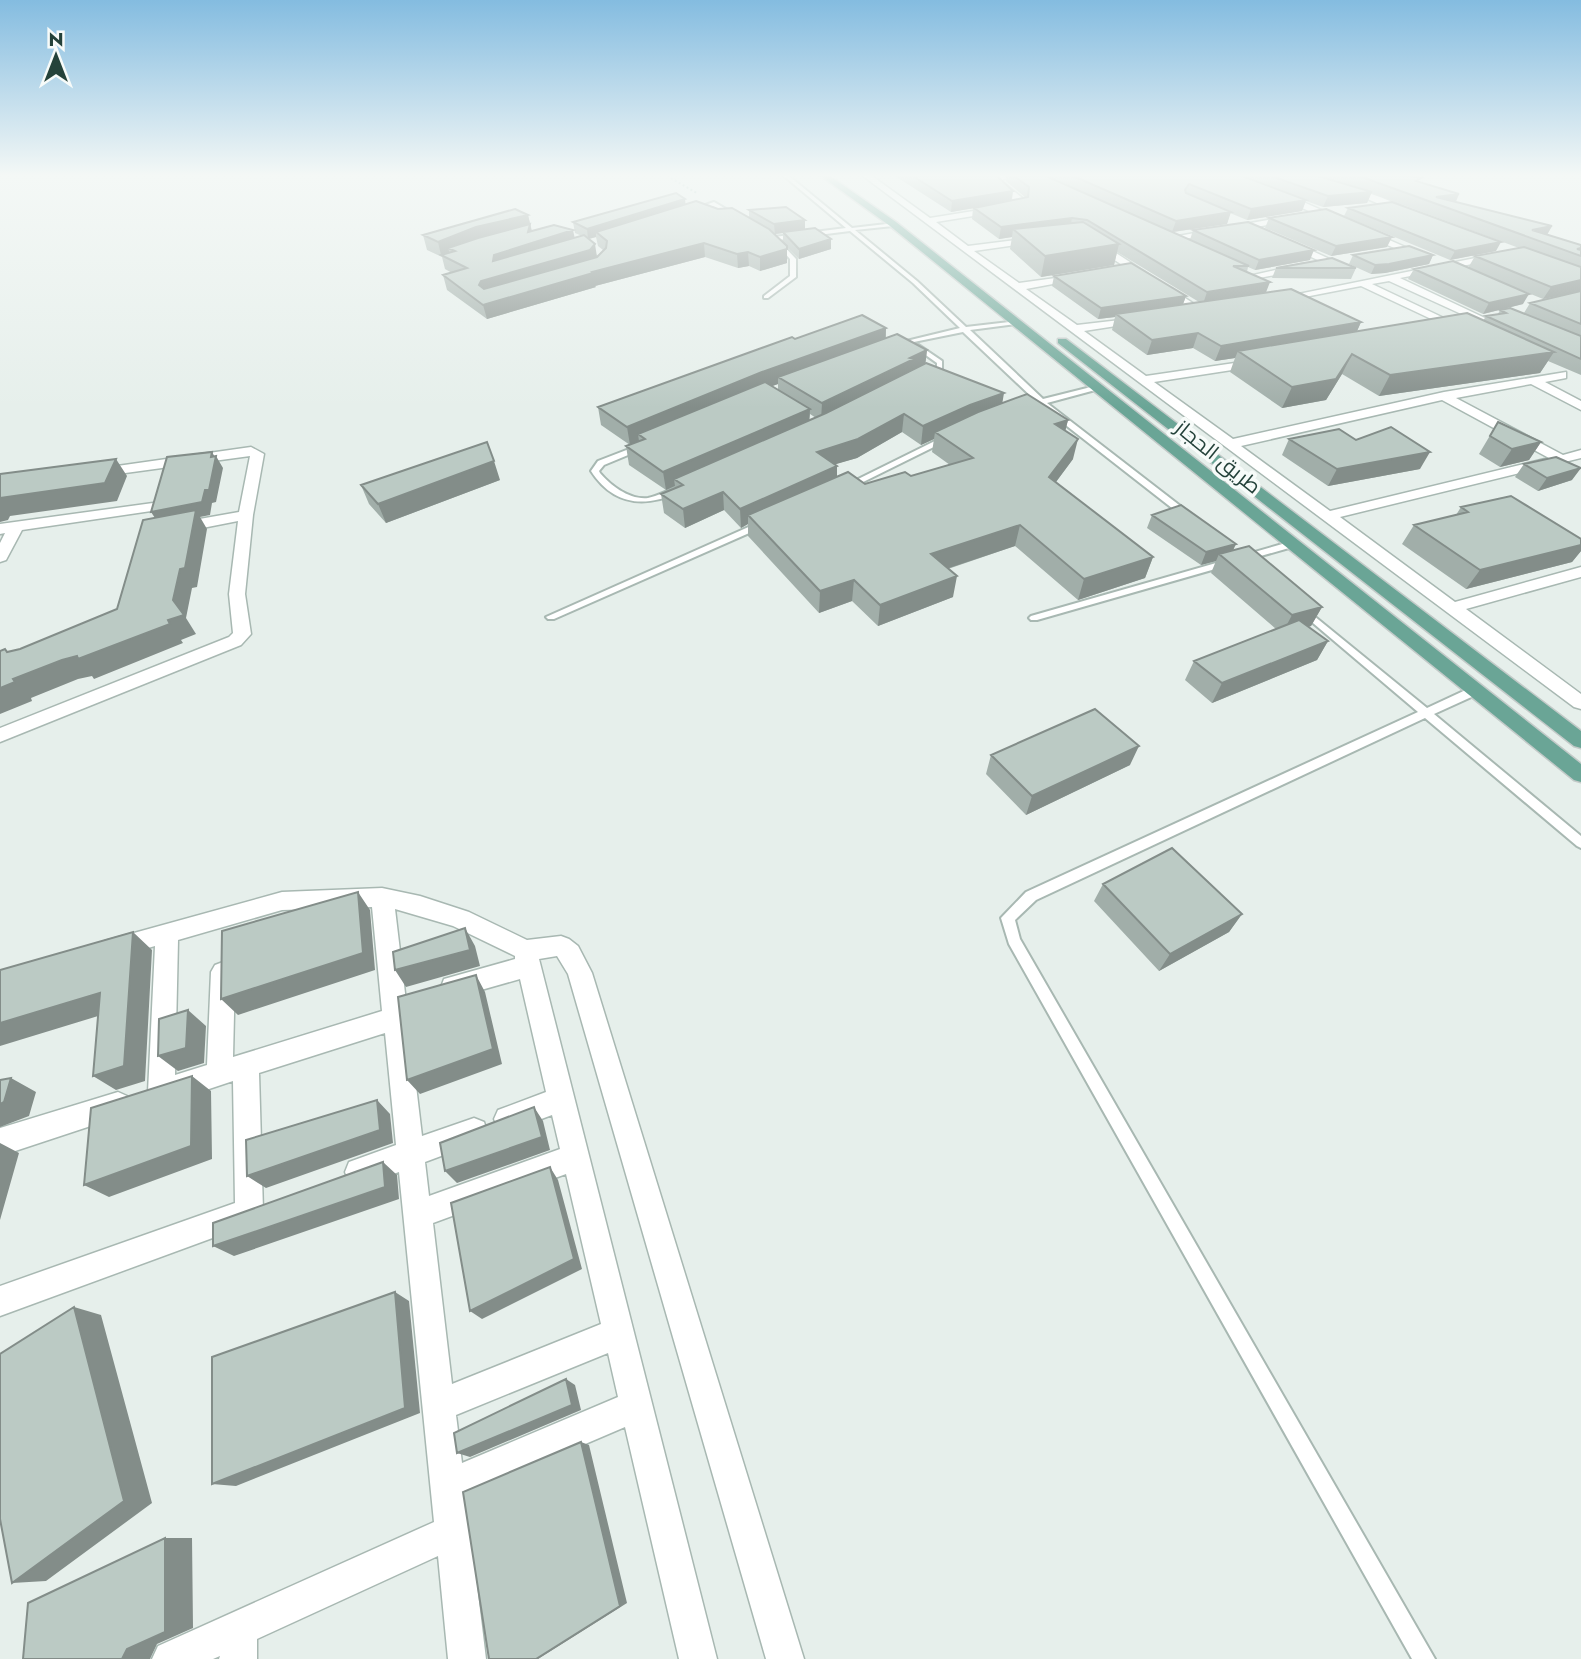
<svg xmlns="http://www.w3.org/2000/svg" width="1581" height="1659" viewBox="0 0 1581 1659" font-family="Jost,Cairo,sans-serif">
<style>
.lines{fill:none;stroke-linecap:round;stroke-linejoin:round}
.lane-casing{stroke:#a8b8b2;stroke-width:4}
.street-casing{stroke:#a8b8b2;stroke-width:3}
.primary-casing{stroke:#c2cac8;stroke-width:3}
.path{stroke:#86b3a5;stroke-width:2;stroke-dasharray:2 2.5;stroke-linecap:butt}
.lane{fill:#fff;fill-rule:evenodd}
.street{fill:#fff;fill-rule:evenodd}
.primary{fill:#6aa596;fill-rule:evenodd}
.wall{fill:#a1aea9;fill-rule:evenodd}
.shaded-wall{fill:#838d89}
.building{fill:#bbcac4;stroke:#838d89;stroke-width:2}
.labels{text-anchor:middle;dominant-baseline:central;stroke-width:7;stroke-linejoin:round;paint-order:stroke}
.far-street-label{font-size:21px;fill:#24423a;stroke:#f7fbf9}
</style>
<rect width="100%" height="100%" fill="#e6efeb"/>
<g class="lines">
<defs>
<path id="lane" d="M784 176H789L852 228 895 223 893 226 855 230 917 281 966 327 1018 321V323L1016 324 970 330 1043 399 1099 385V389L1047 403 1192 515V519H1186L1040 405H1035L1036 401 963 332 894 346V344L960 328 913 283 850 231 778 240 796 259V277L768 298H764V296L790 276V259L774 241 763 235V233L774 237 846 228Z
M714 202 736 215 737 216 732 217 713 206 694 212 691 210Z
M913 344H917L942 361V369L928 376H924V374L937 367V363L913 346Z
M943 437 950 439 849 489 842 487Z
M642 444H645V448L604 465 599 471 600 473C611 486 630 500 648 498 658 496 666 491 675 488L679 491 678 493C643 508 613 505 591 471L598 461Z
M762 521 766 524 765 526 554 619H548L546 617Z
M1293 541 1297 544 1296 546 1037 620H1031L1029 618 1031 616Z
M1303 607 1427 708 1470 688H1478L1479 691 1478 694 1434 714 1581 836V848L1577 846 1425 718 1036 900 1015 920 1020 939 1435 1659H1412L1009 944 1001 918 1026 892 1418 712 1300 612V608Z"/>
<path id="street" d="M863 176H872L930 218 1017 204 991 180 998 176H1009L1001 181 1025 200 1023 208 936 222 968 246 1041 237V241L1038 242 974 251 1019 283 1085 274V278L1026 289 1077 325 1146 317V321L1142 322 1084 331 1146 376 1262 359V365L1258 366 1154 382 1233 439 1444 392 1566 372V378L1545 382 1581 401V410L1531 384 1456 398 1563 455 1581 450V458L1340 517 1455 602 1581 567V577L1466 609 1581 694V709L1574 707ZM1442 400 1549 458 1330 511 1241 446Z
M1218 176H1230L1292 197 1430 258 1422 260 1286 201Z
M1288 176C1317 175 1392 197 1415 214L1408 216 1365 198Z
M1295 215 1300 218 1298 220 1172 241 1167 238Z
M1090 240H1096L1205 311 1196 313 1090 244Z
M1285 241H1291L1353 270 1344 272 1285 245Z
M1500 253 1503 254V258L1400 278 1485 318 1487 320 1481 323 1389 281 1372 284 1465 328 1467 330 1461 333 1361 286 1274 303 1269 300Z
M1302 264 1307 267 1306 269 1254 279 1249 276Z
M251 447 264 454 253 515 245 594 251 634 241 645 0 742V728L229 637 233 633 229 594 238 521 177 533 169 528 177 523 239 512 250 456 96 477 89 473 96 469Z
M153 503 160 507 158 510 22 530 6 560 0 562V543L5 533 0 534V524Z
M382 888 420 896 469 912 527 940 561 936 569 939 578 946 592 973 804 1659H766L568 974 557 956 539 959 717 1659H679L625 1427 466 1495 486 1659H448L438 1556 257 1639V1659H219L220 1656 213 1659H152L158 1646 434 1522 399 1172 359 1186 349 1182 345 1172 349 1162 396 1145 385 1033 259 1073 263 1211 259 1221 0 1316V1286L235 1203 233 1081 161 1105 152 1101 148 1092 155 946 113 958 105 955 101 948 105 941 282 892ZM372 907 382 1011 233 1057 235 972 231 965 223 962 215 965 211 972 207 1065 175 1075 178 940 282 910ZM395 909 453 926 515 956V959L444 979 441 987 444 995 453 998 520 979 546 1092 498 1110 494 1119 498 1128 507 1132 552 1115 560 1149 429 1196 425 1162 484 1140 487 1131 484 1122 474 1118 422 1136ZM566 1174 601 1324 452 1384 433 1223ZM608 1353 618 1397 462 1463 456 1415Z
M118 1092 127 1096 131 1105 127 1114 0 1156V1128Z"/>
<path id="primary" d="M821 176H830L896 222 1581 764V782L1574 780 890 226Z
M1058 339H1066L1581 731V748L1574 746 1058 343Z"/>
</defs>
<use href="#lane" class="lane-casing"/>
<use href="#street" class="street-casing"/>
<use href="#primary" class="primary-casing"/>
<path class="path" d="M667 176 697 193"/>
<use href="#lane" class="lane"/>
<use href="#street" class="street"/>
<use href="#primary" class="primary"/>
</g>
<path class="wall" d="M895 176H997L1013 191 1012 200 1026 198 1006 181V176H1410L1420 182 1459 194 1456 202 1552 226 1547 235 1581 245V375L1548 361 1540 373 1379 396 1342 374 1326 400 1282 408 1230 372 1235 358 1215 361 1193 348 1147 355 1112 330 1115 317 1098 319 1052 286 1054 276 1186 296 1183 304 1199 302 1117 252 1114 265 1041 277 1010 249 1012 237 999 239 972 219 973 208 951 212ZM1371 193 1519 248 1475 256 1468 268 1414 269 1408 279 1483 314 1523 304 1487 276 1543 299 1570 294 1530 303 1524 313 1500 310 1498 314 1486 316 1483 321 1357 331 1361 322 1266 292 1247 272 1248 267 1255 270 1310 260 1193 230 1190 240 1173 232 1227 224 1230 213 1247 220 1302 211 1306 201 1323 207 1367 203Z
M685 204 718 209 749 217V210L805 220V229L831 249 799 259 787 247V263L760 271 749 266 738 268 705 257 595 286 596 287 487 319 447 290 443 275 452 273 445 269 442 257 427 250 423 235 528 215 532 231 575 238 582 236 575 233 573 222ZM783 233V242L775 234ZM596 237 598 246 603 250 597 256 589 239Z
M1348 208 1496 251 1450 260 1344 216Z
M1269 218 1387 247 1331 256 1265 228Z
M1353 255H1433L1429 264 1385 273 1371 274 1349 264Z
M1276 268H1356L1351 279 1272 278Z
M886 328V339L927 350 925 364 1002 403 1068 420 1065 431 1073 459 1056 482 1153 557 1145 578 1078 600 1015 546 948 569 953 597 878 626 852 601 819 613 748 536V524L741 528 724 510 685 528 664 513 661 494 675 488V486L666 490 629 465 626 446 630 445 601 425 598 407 795 339ZM778 384V390L772 386ZM810 414 816 418 809 420ZM902 432 921 445 934 439 932 452 950 465 911 476 865 484 837 477 835 464 857 458Z
M1498 422 1541 442 1529 460 1500 467 1479 454Z
M1289 439 1356 440 1420 469 1328 486 1282 455Z
M1524 464 1572 480 1538 491 1515 477Z
M500 480 386 523 369 504 361 485Z
M1461 507 1581 539V551L1572 562 1466 589 1402 544 1414 525 1456 515Z
M1152 515 1233 550 1322 607 1311 626 1308 627 1328 641 1317 660 1212 703 1185 680 1194 661 1276 629 1211 573 1216 561 1201 565 1147 528Z
M991 755 1130 765 1026 815 986 774Z
M1103 884 1242 914 1229 932 1159 971 1094 901Z"/>
<path class="shaded-wall" d="M1013 191 1011 202 951 212 952 201Z
M1372 192 1367 203 1323 207 1328 196Z
M1459 194 1454 205 1436 197Z
M685 199 686 208 596 232V237L588 239 587 229Z
M1306 200 1302 211 1247 220 1251 209Z
M1231 212 1227 224 1172 232 1176 221Z
M528 215 533 237 573 230 576 244 493 261 448 248 450 254 441 255 438 242 476 227Z
M1072 218 1070 229H1013L1012 237 999 239 1001 227Z
M805 220V231L783 232V233L775 234 774 224Z
M1552 226 1545 238 1532 230Z
M1392 237 1387 247 1331 256 1336 246Z
M831 239V249L799 259V249Z
M1501 242 1496 251 1450 260 1455 251Z
M704 243 705 257 595 286 596 287 487 319 483 305 592 272Z
M595 244 597 257 484 295 479 285 481 281Z
M1119 244 1114 265 1041 277 1045 256Z
M787 249V263L760 271V257Z
M1314 250 1310 260 1255 270 1259 260Z
M748 252 749 266 738 268 737 254Z
M1433 255 1429 264 1385 273 1371 274 1375 265Z
M1581 280V291L1543 299 1551 287Z
M1270 282 1265 295 1203 304 1207 292Z
M1529 294 1523 304 1483 314 1489 303Z
M1186 296 1182 307 1116 314 1115 317 1098 319 1101 308Z
M1361 322 1354 338 1238 351 1235 358 1215 361 1221 346Z
M886 328 885 345 778 377V384L638 434 639 441 630 445 627 427 762 372Z
M1198 333 1193 348 1147 355 1152 340Z
M927 350 925 367 821 421 822 403Z
M1554 352 1540 373 1379 396 1390 375Z
M1352 354 1342 374 1326 400 1282 408 1292 387Z
M1004 393 1001 411 935 432 934 439 921 445 923 426 970 405Z
M810 409 809 427 674 479 675 486 666 490 663 472Z
M904 414 902 432 857 458 816 470 817 452Z
M1068 420 1063 440 1055 424Z
M1078 439 1073 459 1044 498 1049 477Z
M1541 442 1529 460 1500 467 1512 449Z
M212 452 216 459V456L223 468 216 502 212 503 210 515 200 517 207 529 197 587 192 588 186 618 196 634 181 640 183 643 94 679 92 676 78 679 31 698 32 701 0 714V688L13 679 168 620 173 600 159 524 151 512 211 457Z
M1430 452 1420 469 1328 486 1337 469Z
M116 459 127 476 117 501 10 516 8 520 0 522V498Z
M494 461 500 480 386 523 378 504Z
M837 466V485L748 515V524L741 528 740 509Z
M1581 468 1572 480 1538 491 1547 478Z
M723 492 724 510 685 528 683 509Z
M1020 525 1015 546 928 575 931 554Z
M1236 544 1230 557 1219 554 1216 561 1201 565 1206 552Z
M1581 545V551L1572 562 1466 589 1480 570Z
M1153 557 1145 578 1078 600 1084 579Z
M957 576 953 597 878 626 880 605Z
M854 580 852 601 819 613 820 591Z
M1322 607 1311 626 1282 634 1292 615Z
M1328 641 1317 660 1212 703 1222 683Z
M1139 746 1130 765 1026 815 1032 796Z
M358 892 370 910 375 970 238 1015 221 999Z
M1242 914 1229 932 1159 971 1170 954Z
M465 928 475 946 480 966 406 987 395 970Z
M133 932 152 950 145 1081 116 1090 93 1076Z
M476 975 485 992 502 1064 420 1094 407 1080Z
M100 993 121 1009 0 1046V1023Z
M188 1010 206 1026 204 1063 178 1071 158 1056Z
M192 1076 211 1091 212 1159 109 1197 84 1185Z
M11 1078 36 1092 29 1116 0 1127V1104Z
M377 1100 390 1114 393 1143 266 1188 247 1176Z
M534 1107 543 1121 550 1150 457 1183 445 1171Z
M0 1143 19 1153 0 1220Z
M383 1162 397 1175 399 1199 234 1256 213 1246Z
M550 1167 558 1180 582 1269 482 1319 470 1311Z
M395 1292 409 1301 420 1413 236 1486 212 1484Z
M74 1307 101 1315 152 1503 46 1581 12 1583Z
M566 1379 575 1385 581 1410 470 1457 457 1453Z
M581 1442 589 1445 627 1603 538 1659H536Z
M165 1538H192L193 1628 157 1644 150 1659H122Z"/>
<path class="building" d="M913 176H997L1013 191 952 201Z
M1014 176H1046L1249 266H1233L1270 282 1207 292 1087 220 1072 218 1001 227 974 208 1028 197 1029 187Z
M1073 176H1242L1306 200 1251 209 1189 184 1185 190 1186 193 1231 212 1176 221Z
M1271 176H1318L1372 192 1328 196Z
M1359 176H1410L1421 178 1416 181 1459 194 1436 197 1552 226 1532 230 1581 245V248L1577 249 1581 250V256Z
M676 193 685 199 587 229 573 222Z
M696 201 718 209 732 208 769 229 787 246V249L760 257 748 252 737 254 704 243 592 272 593 273 483 305 443 275 467 268 441 255 455 251 448 248 478 238 530 224 528 232 554 225 573 230 494 255 493 261 584 235 595 244 590 250 481 281 479 285 484 289 597 257 606 248 607 241 596 232Z
M1392 202 1501 242 1455 251 1348 208Z
M786 207 805 220 774 224 749 210Z
M515 209 528 215 476 227 438 242 423 235Z
M1326 209 1392 237 1336 246 1269 218Z
M1083 222 1119 244 1045 256 1013 229Z
M1248 222 1314 250 1259 260 1193 230Z
M815 228 831 239 799 249 783 232Z
M1409 246 1433 255 1389 264 1375 265 1353 255Z
M1524 247 1581 267V280L1551 287 1475 256Z
M1332 258 1356 268H1276Z
M1453 261 1529 294 1489 303 1414 269Z
M1131 263 1186 296 1101 308 1054 276Z
M1291 289 1361 322 1221 346 1198 333 1152 340 1116 314Z
M1581 291V324L1530 303Z
M1510 308 1581 336V359L1486 316 1506 313 1500 310Z
M1467 313 1554 352 1390 375 1352 354 1336 379 1292 387 1238 351Z
M862 315 886 328 762 372 627 427 598 407 792 337 795 339Z
M897 334 927 350 910 358 914 359 822 403 778 377Z
M926 363 1004 393 970 405 923 426 904 414 858 439 817 452 837 466 740 509 723 492 683 509 661 494 683 485 674 479 826 413Z
M765 382 810 409 663 472 626 446 645 439 638 434Z
M1027 394 1068 420 1055 424 1078 439 1049 477 1153 557 1084 579 1020 525 931 554 957 576 880 605 854 580 820 591 748 515 848 472 865 484 905 472 911 476 973 458 935 432 978 412Z
M1498 422 1541 442 1512 449 1490 436Z
M1391 427 1430 452 1337 469 1289 439 1339 429 1356 440Z
M487 442 494 461 378 504 361 485Z
M212 452 211 457 216 456 209 490H205L202 502 151 512 167 457Z
M1556 457 1581 468 1547 478 1524 464Z
M116 459 105 483 0 498V474Z
M1511 496 1581 539V545L1480 570 1414 525 1468 512 1461 507Z
M1181 505 1236 544 1206 552 1152 515Z
M196 510 185 568 180 569 173 600 184 615 168 620 170 624 78 659 77 656 62 660 13 679 15 682 0 688V651L5 649 7 652 20 649 117 609 143 520Z
M1249 546 1322 607 1292 615 1219 554Z
M1299 620 1328 641 1222 683 1194 661Z
M1095 709 1139 746 1032 796 991 755Z
M1172 848 1242 914 1170 954 1103 884Z
M358 892 363 953 221 999 222 931Z
M465 928 470 950 395 970 393 952Z
M133 932 124 1066 93 1076 100 993 0 1023V970Z
M476 975 493 1049 407 1080 398 997Z
M188 1010 186 1048 158 1056 159 1019Z
M192 1076 191 1146 84 1185 91 1108Z
M11 1078 4 1102 0 1104V1080Z
M377 1100 380 1130 247 1176 246 1140Z
M534 1107 542 1137 445 1171 440 1143Z
M383 1162 385 1187 213 1246V1223Z
M550 1167 574 1259 470 1311 451 1203Z
M395 1292 405 1408 212 1484V1357Z
M74 1307 124 1501 12 1583 0 1519V1354Z
M566 1379 572 1405 457 1453 454 1433Z
M581 1442 620 1606 536 1659H489L463 1492Z
M165 1538V1632L127 1649 122 1659H23L28 1603Z"/>
<linearGradient id="sky" x2="0" y2="1"><stop stop-color="#84bce0"/><stop offset="0.43" stop-color="#f4f8f6"/><stop offset="1" stop-color="#f4f8f6" stop-opacity="0"/></linearGradient>
<rect width="1581" height="408" fill="url(#sky)"/>
<g class="labels">
<g class="far-street-label">
<text transform="translate(1218 457) rotate(39)">طريق الحجاز</text>
</g>
</g>
<g transform="translate(56 56)" stroke="#f7fbf9" stroke-width="5" paint-order="stroke">
<path d="M0-5L12 26L0 18L-12 26Z" fill="#24423a"/>
<text y="-10" font-size="19" font-weight="bold" text-anchor="middle" fill="#24423a">N</text>
</g>
</svg>
